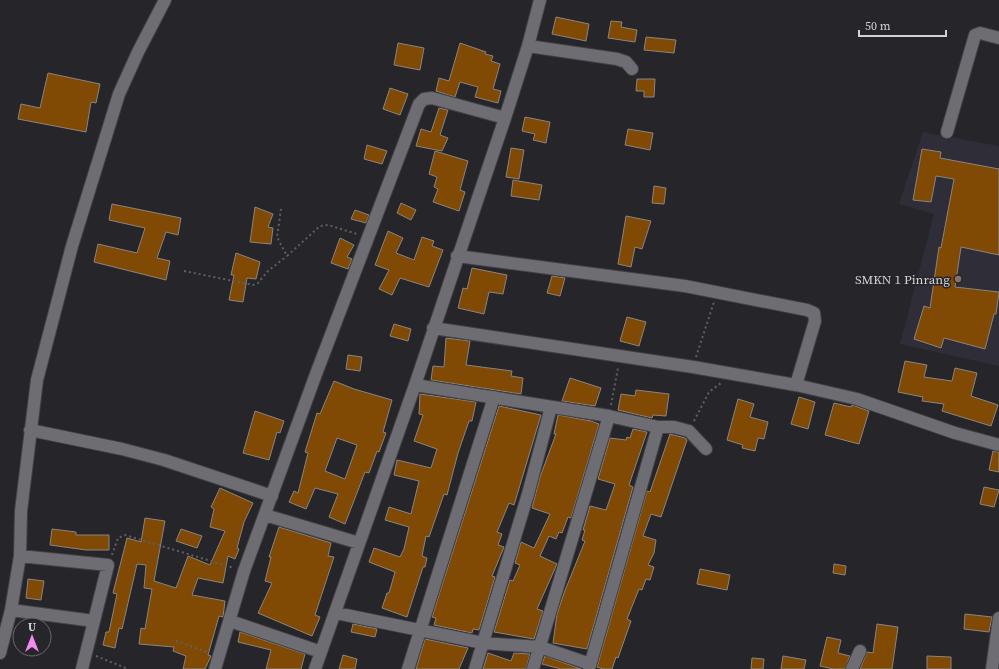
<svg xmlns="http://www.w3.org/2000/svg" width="999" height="669" viewBox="0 0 999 669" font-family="'Source Serif 4',serif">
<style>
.built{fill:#2e2d38}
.building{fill:#804904;stroke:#8a8580;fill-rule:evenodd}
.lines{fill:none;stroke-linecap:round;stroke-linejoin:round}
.minor-casing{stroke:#424146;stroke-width:14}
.path{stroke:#606064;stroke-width:2;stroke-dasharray:2 3;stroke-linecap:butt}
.minor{stroke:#6d6d73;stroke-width:12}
.education-dot{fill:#8d6e63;stroke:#26252a;stroke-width:1.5}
.labels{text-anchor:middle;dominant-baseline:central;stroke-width:3;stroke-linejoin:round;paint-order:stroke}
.poi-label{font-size:13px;fill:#d3d3d7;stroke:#26252a;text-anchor:end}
</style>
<rect width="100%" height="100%" fill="#26252a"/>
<path class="built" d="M923 132 999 146V366L900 344 934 214 899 204Z"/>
<path class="building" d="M556 17 589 24 586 41 552 34Z
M611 21 622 22 621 27 637 30 635 42 608 38Z
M646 37 676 40 674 53 644 50Z
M398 43 424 48 420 70 394 65Z
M460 43 486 52 485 54 493 56 491 61 500 64 493 89 501 91 498 103 475 97 478 87 460 82 455 97 436 91 439 78 449 81Z
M48 73 100 84 96 103 91 102 86 132 18 119 21 104 40 108Z
M637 79H655L654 97H644V91H636Z
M390 88 408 94 400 115 383 109Z
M439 108 448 110 440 135 448 138 442 151 416 146 421 129 431 132Z
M525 117 550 122 546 143 533 140 535 134 522 131Z
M628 129 653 133 650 150 625 145Z
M367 145 387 151 382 164 364 159Z
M511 148 524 150 519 179 506 177Z
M922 149 941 152 940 158 999 169V255L961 247 955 287 999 292 996 314H994L985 349 944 338 941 348 914 339 924 306 930 308 939 247 941 248 954 179 936 176 931 202 913 200Z
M435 151 468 161 460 190 465 192 459 211 433 202 438 189 434 187 437 177 429 174Z
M513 180 542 185 539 200 511 196Z
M654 186 666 188 664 204 652 203Z
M401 203 416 210 411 220 397 213Z
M112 204 181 218 178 235 166 232 157 258 170 261 166 280 94 262 98 244 137 253 145 228 109 220Z
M255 207 273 214 268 227 273 228 271 244 250 242Z
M355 210 369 215 366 223 351 219Z
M626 216 651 221 642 249 635 247 631 267 618 264Z
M388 231 403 238 396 253 414 260 422 237 434 241 432 246 443 250 429 287 400 278 392 295 379 289 389 270 375 265Z
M340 238 354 245 347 257 352 259 348 269 331 263Z
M236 253 260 262 256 279 247 278 243 302 229 300 234 275H231Z
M472 268 507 275 503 294 489 292 484 314 458 308 463 288 467 289Z
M552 276 565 278 560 296 547 293Z
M627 317 646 322 639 346 620 341Z
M394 324 411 329 408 341 390 336Z
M446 338 470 341 466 365 512 371 511 376 523 378 521 394 431 380 433 366 444 367Z
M348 355 362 357 360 371 346 369Z
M905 361 927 365 924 377 952 381 955 368 977 373 971 396 998 405 991 426 942 411 944 404 922 401 923 397 898 392Z
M570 378 601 388 595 406 562 401Z
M334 381 354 389 392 400 383 432 386 433 379 452 377 451 369 473 365 472 345 524 329 517 338 494 315 488 306 509 289 502 294 491 298 493 308 453 305 452 317 413 320 414ZM337 438 357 445 345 479 325 471Z
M636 390 669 394 666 416 653 415 652 418 618 410 621 394 635 396Z
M420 394 476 402 472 421H469L458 453 447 495 444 494 429 537 426 536 422 556 427 558 425 567H423L407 617 382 608 387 593H389L395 572 369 562 374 548 400 557 404 549 409 527 385 520 389 507 411 514 419 481 394 475 397 460 431 468 437 449 414 441 423 415 419 414Z
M799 397 815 402 808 429 791 424Z
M738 399 754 404 750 417 768 422 764 439 758 438 755 451 742 448 743 445 727 440Z
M834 403 851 407 852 405 855 406 869 411 859 444 825 435Z
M499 406 541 415 514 505 509 503 497 532 502 534 498 545 504 547 492 576 495 577 479 630 473 629 472 633 434 625 436 618 432 617Z
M255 411 284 421 280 433 277 432 269 460 243 453Z
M558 415 591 421 599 424 571 518 568 517 562 533 559 532 556 539 549 536 540 556 557 564 537 609 543 611 534 639 494 632 510 580 513 581 520 565 515 563 521 542 534 548 550 514 532 508 540 477 556 434H554Z
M633 429 647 432 629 485 633 487 587 649 553 643 557 614 564 593 585 541 582 540 585 530H583L590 506 606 510 615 484 598 479 610 438 626 440 627 437 630 438Z
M670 434 685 438 687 440 661 517 651 514 643 536 656 540 654 553 648 565 654 567 650 580 646 579 642 590 639 589 627 619 631 621 618 658 616 657 612 669H603L597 667 647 491 650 492Z
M993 451 999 452V472L989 470Z
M984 487 999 490 994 507 980 504Z
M220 488 253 503 244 522 237 548 239 549 235 559 228 556 223 583 198 578 192 595 225 601 223 617 219 616 208 655 211 656 205 669H183L186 656 173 651 174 647 139 644 141 628 145 629 152 589 144 588 146 565 137 564 122 629 119 628 115 648 103 645 106 632H109L117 594 113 593 127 538 141 542 145 518 165 521 154 581 176 588 188 556 210 565 225 531 210 527 214 509 211 507Z
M279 527 331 543 328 556 334 557 315 615 320 617 312 636 258 613 272 583 265 581 271 557H269Z
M52 529 76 532V535H109V550H86L50 545Z
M181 529 202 536 197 548 176 541Z
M834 564 846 566 845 575 833 573Z
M700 569 730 575 727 590 697 584Z
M28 579 44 581 41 600 26 598Z
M965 614 992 617 989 632 964 629Z
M353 624 377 629 375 637 351 632Z
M877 624 898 627 892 669H860L867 652 873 653Z
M240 632 305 654 301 669H266L271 650 238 642Z
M827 637 841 640 838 653 850 656 845 669H833L820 666Z
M425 639 468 648 459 669H416Z
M488 653 511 661 514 653 530 654 526 669H483Z
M343 655 357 659 355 669H339Z
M545 656 581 669H561L542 664Z
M783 656 806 660 804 669H781Z
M927 656 951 657V669H927Z
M752 658 764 659 763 669H751Z"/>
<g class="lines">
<defs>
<path id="minor" d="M528 46 617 59 626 62 632 69
M947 132 975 35 980 33 999 38
M457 256 685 286 807 310 814 313 815 321 796 385
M433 328 693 367 796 385 857 399 955 433 999 445
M415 385 609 416 658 427H674L689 431 706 449
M30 430 122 449 164 460 272 496
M265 515 359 543
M20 556 108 565 94 621
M11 610 94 621 82 669
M336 613 483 643 540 647 590 664
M230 621 321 652
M0 653 11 610 20 556 21 511 37 380 72 246 119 94 138 52 165 0
M215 669 244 571 316 374 419 104 424 99 432 98 505 118
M315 669 415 385 505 118 528 46 540 0
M408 669 494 397
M475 669 528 494 551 407
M533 669 609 416
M589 669 658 427
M852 669 860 651
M992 669 999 618"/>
</defs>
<use href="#minor" class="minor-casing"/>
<path class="path" d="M281 209 277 237 287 256 320 226 328 225 357 234
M184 271 253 285 258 283 268 271 287 256
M696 357 714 302
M611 405 618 368
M694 421 709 392 721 383
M112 555 118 538 125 535 234 568
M176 641 209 653
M96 656 128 669"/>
<use href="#minor" class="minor"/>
</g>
<circle class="education-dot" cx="958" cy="279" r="4"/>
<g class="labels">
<g class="poi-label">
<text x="950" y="279">SMKN 1 Pinrang</text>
</g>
</g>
<g transform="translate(32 637)"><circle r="19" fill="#26252a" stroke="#6b6b6f"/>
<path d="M0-3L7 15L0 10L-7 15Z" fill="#f38af1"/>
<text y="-6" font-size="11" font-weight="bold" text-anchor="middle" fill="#d3d3d7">U</text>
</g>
<path d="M859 30v6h87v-6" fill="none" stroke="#d3d3d7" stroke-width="2"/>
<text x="865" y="30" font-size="12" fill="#d3d3d7" stroke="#26252a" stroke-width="3" paint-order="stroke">50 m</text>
</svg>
